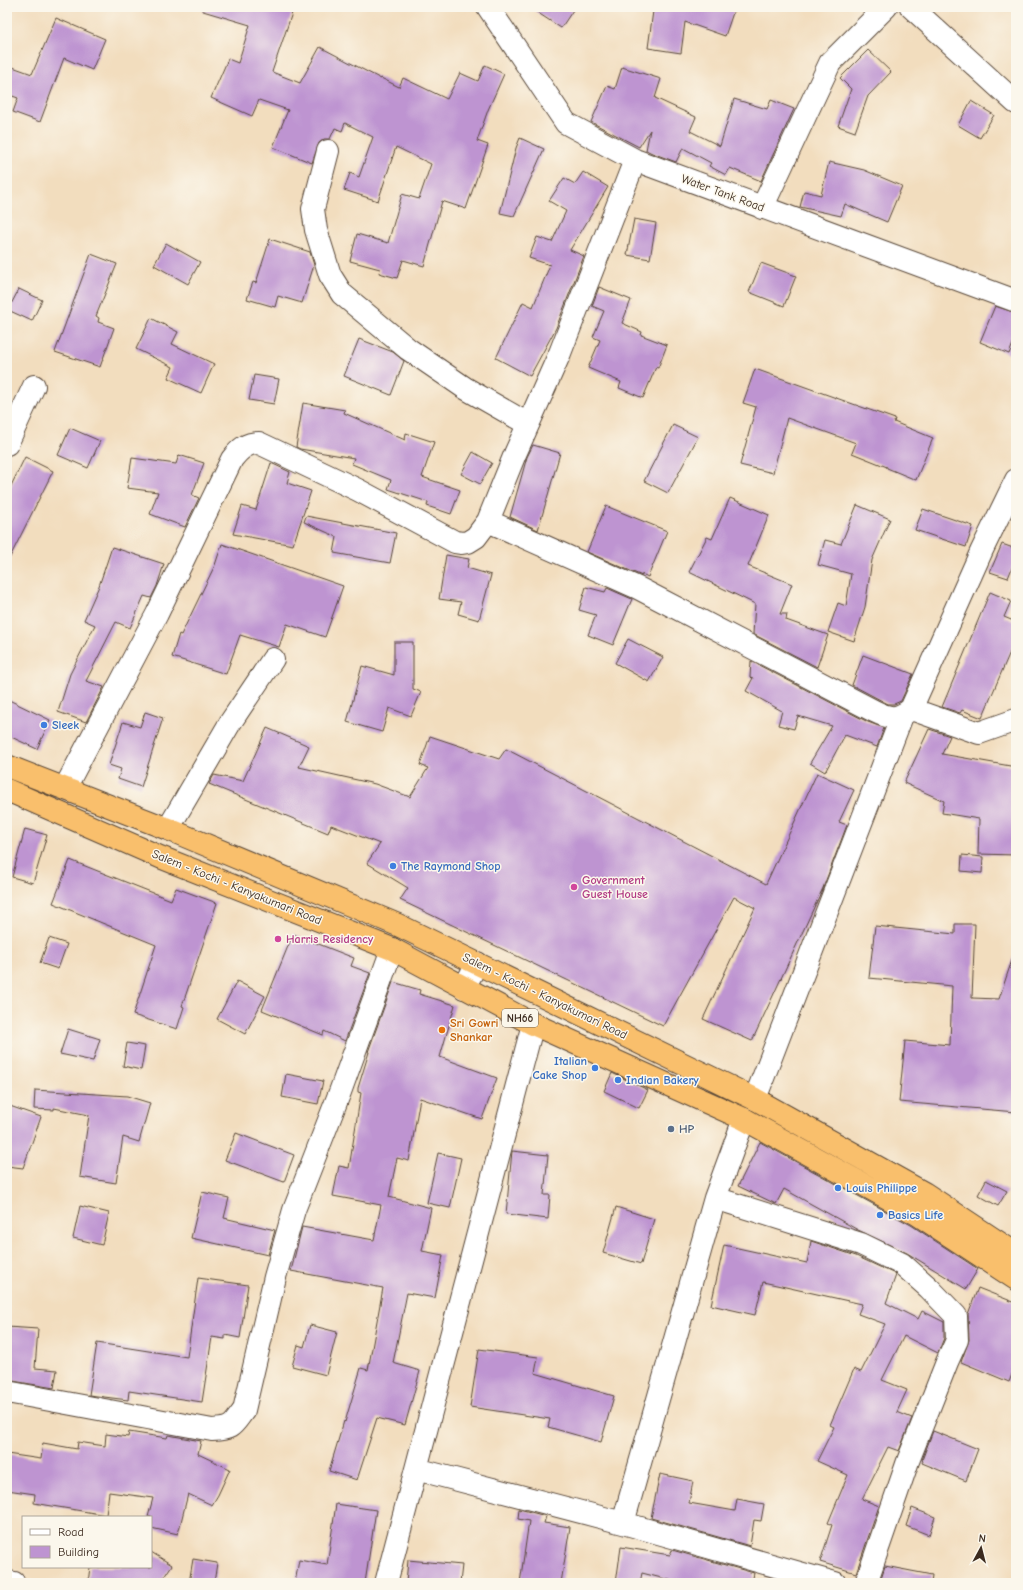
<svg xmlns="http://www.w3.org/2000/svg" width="1023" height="1590" viewBox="0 0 1023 1590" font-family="'Comic Neue',sans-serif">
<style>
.building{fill:#be94d1}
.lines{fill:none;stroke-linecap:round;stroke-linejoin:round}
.minor-casing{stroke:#564536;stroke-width:24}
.highway-casing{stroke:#564536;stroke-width:24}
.minor{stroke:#fff;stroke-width:22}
.highway{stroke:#f9bf6c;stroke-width:22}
.shop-dot{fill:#3f7fe0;stroke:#fbf7ec;stroke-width:1.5}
.hotel-dot{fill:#d1479c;stroke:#fbf7ec;stroke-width:1.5}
.food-dot{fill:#e8710a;stroke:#fbf7ec;stroke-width:1.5}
.service-dot{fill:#5c6f8a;stroke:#fbf7ec;stroke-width:1.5}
.labels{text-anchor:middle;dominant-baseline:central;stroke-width:3;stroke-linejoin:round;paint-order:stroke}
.shield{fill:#fbf7ec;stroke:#75685c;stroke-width:1}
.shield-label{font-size:11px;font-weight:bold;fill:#3b2a1e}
.street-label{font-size:12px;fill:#3b2a1e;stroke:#fbf7ec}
.shop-label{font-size:12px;font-weight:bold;fill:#366cbe;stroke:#fbf7ec;text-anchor:start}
.hotel-label{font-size:12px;font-weight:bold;fill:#b23c85;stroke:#fbf7ec;text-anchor:start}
.food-label{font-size:12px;font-weight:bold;fill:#c56008;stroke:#fbf7ec;text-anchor:start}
.service-label{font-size:12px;font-weight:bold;fill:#4e5e75;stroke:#fbf7ec;text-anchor:start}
</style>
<rect width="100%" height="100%" fill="#fbf7ec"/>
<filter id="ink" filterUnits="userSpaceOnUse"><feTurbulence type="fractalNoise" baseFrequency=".025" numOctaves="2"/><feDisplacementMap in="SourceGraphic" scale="8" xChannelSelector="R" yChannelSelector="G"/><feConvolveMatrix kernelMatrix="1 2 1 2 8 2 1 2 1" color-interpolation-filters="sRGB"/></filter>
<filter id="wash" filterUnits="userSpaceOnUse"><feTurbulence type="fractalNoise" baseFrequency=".012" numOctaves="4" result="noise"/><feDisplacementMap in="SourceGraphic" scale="16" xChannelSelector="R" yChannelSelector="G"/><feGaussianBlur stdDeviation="0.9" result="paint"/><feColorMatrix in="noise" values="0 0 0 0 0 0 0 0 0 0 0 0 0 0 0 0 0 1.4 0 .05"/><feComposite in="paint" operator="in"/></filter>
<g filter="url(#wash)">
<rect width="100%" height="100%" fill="#f2ddbe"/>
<g id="blocks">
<path class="building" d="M204 7H283L293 10 272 72 300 83 320 47 381 79V78L399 87 403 78 447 99 460 73 478 81 485 65 504 74 488 110 477 141 488 145 466 209 442 201 424 266 403 260 397 278 379 273 380 269 350 261 357 234 388 243 402 194 419 199 431 164 396 147 378 201 344 190 350 173 359 177 373 137 345 123 342 131 335 128 330 139H324L319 143 312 163 273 147 288 110 259 100 252 116 211 98 228 59 238 63 250 25 203 11Z
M529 7H575L561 28Z
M649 7H735L725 36 685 22 681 53 648 48 653 11 648 10Z
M56 18 105 39 92 70 64 58 40 122 13 112 18 98 7 94V65L32 74Z
M868 50 891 72 868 96 855 132 838 126 851 89 840 78Z
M622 67 661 79 655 98 696 117 690 131 720 146 734 99 767 109 771 100 794 109 761 181 730 168 726 175 709 166 711 163 683 148 676 162 652 153 646 150 650 130 639 147 591 122 607 86 615 89Z
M971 101 994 115 980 138 958 125Z
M520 138 544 149 514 216 500 213 516 148Z
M829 162 864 170 902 186 887 222 845 204 841 216 800 207 804 191 821 195Z
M583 172 608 187 570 250 584 256 556 328 530 376 496 358 523 302 533 307 550 265 529 258 537 237 552 242 566 211 549 201 564 178 575 184Z
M634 219 656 223 650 259 627 255Z
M270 239 310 252 314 265 302 303 278 296 275 307 247 299 253 282 256 283Z
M166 243 200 262 188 284 154 265Z
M91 254 117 264 96 316 99 318 98 322 114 328 100 367 55 352Z
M761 263 796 276 784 306 749 292Z
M599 287 631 300 622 323 642 332 641 335 667 345 658 368 656 367 643 398 619 388 621 382 588 368 600 340 593 337 604 311 592 306Z
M19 289 42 300 32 321 8 310Z
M995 306 1016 313V336L1009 354 980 342Z
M151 318 178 332 172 344 214 364 201 393 168 378 173 367 136 349Z
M359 339 393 352 404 361 391 395 344 376Z
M755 369 895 419 894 422 933 438 916 480 887 468V467L852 453 856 443 787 418 773 473 740 465 756 407 743 403Z
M254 375 279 379 274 404 249 400Z
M303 403 345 410 344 413 405 440 406 433 434 442 422 477 460 490 451 514 427 506 428 502 388 489 391 480 352 464 354 458 300 449 296 447Z
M673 425 698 437 668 493 644 481Z
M70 428 100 441 88 468 58 455Z
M533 445 560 453 538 530 510 517 527 457Z
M473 452 492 463 480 484 461 474Z
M179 455 204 463 192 495 199 498 185 527 150 514 158 492 127 488 132 458 176 464Z
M25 457 53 471 7 563V494Z
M271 463 290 472 287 483 311 491 293 545 233 534 242 506 256 510Z
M730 498 769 515 748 566 792 584 780 614H787L786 620 828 635 817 667 753 634 755 604 689 572 707 537 712 539Z
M857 505 890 519 872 560 865 607 854 641 828 632 838 603 846 606 851 574 818 565 825 540 841 544Z
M606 506 667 531 648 577 642 574V576L587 552Z
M923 509 973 526 966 547 915 530Z
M306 516 396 533 390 563 334 553 337 537 304 522Z
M222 544 343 586 325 637 287 624 279 647 240 635 226 674 172 657 179 634 181 635 215 565Z
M1002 544 1016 549V558L1008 578 990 572Z
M112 547 164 564 157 586 151 598 144 596 130 628 116 622 86 681 104 687 86 722 58 712 70 674 95 625 84 620 99 586Z
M446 555 469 559 467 568 491 575 479 620 458 614 461 602 439 599Z
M586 587 605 592 607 588 632 599 613 645 588 635 596 615 579 610Z
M990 592 1011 601 1004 617 1016 622V638L982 718 962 710 960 713 942 707Z
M628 639 663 657 649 682 615 663Z
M394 642H413V689L421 692 411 716 389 708 382 732 347 722 362 666 394 675Z
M863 655 913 674 901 701 894 704H888L852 685Z
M751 661 868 722 884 728 877 747 845 735 825 772 810 763 832 726 798 716 794 729 778 725 782 711 746 691 753 678 750 677Z
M7 699 50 720 37 749 7 735Z
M145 712 163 718 141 787 118 779 121 769 109 765 123 722 140 727Z
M267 728 309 746 299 767 375 784 410 797 428 768 420 765 430 736 499 759 506 749 766 884 817 773 854 790 839 822 847 825 823 888 752 1041 703 1019 755 908 734 897 663 1026 400 900 408 888 367 863 380 844 331 825 328 833 209 784 214 775 243 781Z
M929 729 950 736 942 754 1016 767V855L978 854 979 819 942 813 944 801 904 783Z
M25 829 47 835 33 883 12 877Z
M962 855 983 857 982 873 961 871Z
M70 860 171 900 176 888 217 903 182 1006 184 1007 177 1029 133 1015 156 945 53 903Z
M955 924H975L972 998 999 999 1013 957 1016 958V1112L899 1102 905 1041 950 1045 952 986 869 978 875 926 955 934Z
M293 934 354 958 351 966 370 973 345 1041 324 1031 323 1035 262 1010Z
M49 938 67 944 58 969 40 963Z
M237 981 265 996 245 1034 217 1019Z
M393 982 420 990 419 994 455 1005 440 1057 497 1078 482 1119 420 1098 409 1161 397 1158 389 1197 431 1208 422 1251 443 1255 435 1298 407 1293 393 1363 420 1371 405 1425 377 1418 357 1480 329 1471 344 1421 345 1422 361 1368 368 1370 383 1288 291 1271 302 1227 374 1240 381 1205 333 1196 339 1166 349 1168 361 1093 358 1092V1088L369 1052H368Z
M68 1029 100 1039 93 1061 60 1054Z
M127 1043 145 1046 141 1070 123 1066Z
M612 1073 648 1090 639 1108 604 1091Z
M286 1074 323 1081 318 1104 282 1097Z
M35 1090 127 1096 150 1103 139 1142 123 1137 116 1183 80 1177 89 1115 54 1108V1110L34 1109Z
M7 1105 41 1117 23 1168 7 1166Z
M236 1133 294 1155 284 1182 225 1160Z
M760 1142 911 1225 978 1269 966 1289 907 1253 858 1230 784 1189 776 1204 738 1186Z
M512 1151 548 1155 544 1195H550L548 1219 506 1214Z
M438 1153 461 1158 450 1208 427 1203Z
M986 1180 1007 1191 998 1206 978 1195Z
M202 1192 229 1198 224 1218 275 1230 268 1255 191 1238Z
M80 1206 109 1213 102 1245 73 1238Z
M616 1207 654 1219 641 1264 603 1253Z
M811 1241 856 1256 895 1274 896 1275 886 1303 918 1319 922 1311 944 1322V1338L938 1353 904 1336 882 1380 907 1390 897 1412 912 1418 899 1451 888 1447 862 1499 879 1506 856 1573 820 1562 832 1525 828 1523 848 1475 817 1461 834 1427 830 1425 854 1369 861 1372 885 1324 858 1314 862 1304 763 1282 755 1315 711 1305 724 1245 807 1263Z
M198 1278 248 1285 240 1338 225 1335V1339L212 1337 202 1402 129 1391 128 1400 89 1395 97 1343 187 1357Z
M978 1288 1016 1303V1364L1009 1382 961 1362 969 1340 968 1314Z
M310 1325 337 1332 326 1375 292 1366 298 1345 304 1347Z
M7 1327 38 1329 35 1368 57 1370 54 1388 7 1380Z
M479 1349 538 1357 535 1373 614 1396 601 1442 548 1427 550 1419 470 1407Z
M933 1431 978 1449 966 1481 922 1463 923 1461 922 1460Z
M129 1432 167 1438 168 1435 201 1441 198 1454 230 1469 218 1495 212 1505 188 1494 178 1534 151 1528V1517H148L153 1498 109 1492 106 1515 34 1503 35 1494 7 1490V1454L41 1459 43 1443 77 1449 78 1442 105 1446 106 1434 128 1437Z
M660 1474 693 1481 689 1503 735 1511 737 1499 764 1504 761 1521 754 1520 750 1546 651 1518Z
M336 1504 376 1510 365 1583H295L299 1560 327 1565Z
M912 1508 935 1517 929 1535 906 1526Z
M519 1509 546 1516 544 1523 570 1527 561 1583H520L529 1521 518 1519Z
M621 1547 670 1555 672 1550 754 1573 752 1583H681L642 1573 640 1583H616Z
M151 1552 172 1565 160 1583H88L90 1567H151Z
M193 1559 217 1563 214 1583H189Z
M408 1560 462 1565 460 1583H406Z
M885 1566 932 1575 931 1583H888L880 1581Z"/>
</g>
</g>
<g filter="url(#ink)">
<use href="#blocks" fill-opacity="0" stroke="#564536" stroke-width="1"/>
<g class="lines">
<defs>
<path id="minor" d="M488 7 566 123 635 160 1016 301
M911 7 1016 103
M328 151 313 209 316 230 330 275 342 294 408 349 465 388 528 424
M762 208 830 63 886 7
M7 444 34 386
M488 521 638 588 874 711C890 719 897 720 911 709L982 550 1016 480
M911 709 979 733 1016 720
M65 788 157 614 232 459C240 449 246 443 259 443L358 490 455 542 462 543 468 542 476 537 488 521 515 454 560 353 635 160
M168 829 230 723 273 659
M464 988 477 963
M755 1099 902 716
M744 1119 715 1198 861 1244 902 1264 929 1288 956 1316 957 1340 947 1362 908 1461 866 1583
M7 1392 212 1430C233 1429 232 1426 244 1410L275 1277 294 1210 340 1092 392 949
M416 1469 623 1523 835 1583
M623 1523 715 1198
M7 1582 14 1583
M386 1583 533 1024"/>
<path id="highway" d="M7 766 168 829 398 925 755 1099 924 1193 1016 1254
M7 790 160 857 392 949 533 1024 744 1119 917 1214 1016 1279"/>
</defs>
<use href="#minor" class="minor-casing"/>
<use href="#highway" class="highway-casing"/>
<use href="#minor" class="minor"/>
<use href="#highway" class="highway"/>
</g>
</g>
<g class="shop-dot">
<circle cx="44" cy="725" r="4"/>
<circle cx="393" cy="866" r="4"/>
<circle cx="595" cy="1068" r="4"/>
<circle cx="618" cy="1080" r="4"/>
<circle cx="838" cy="1188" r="4"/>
<circle cx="880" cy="1215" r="4"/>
</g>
<g class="hotel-dot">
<circle cx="574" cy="887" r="4"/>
<circle cx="278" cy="939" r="4"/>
</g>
<circle class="food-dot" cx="442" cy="1030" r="4"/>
<circle class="service-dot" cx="671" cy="1129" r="4"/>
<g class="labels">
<rect class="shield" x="502" y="1009" width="36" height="18" rx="3"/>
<g class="shield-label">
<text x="520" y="1018">NH66</text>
</g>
<g class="street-label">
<text transform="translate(723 193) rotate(20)">Water Tank Road</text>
<text transform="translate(237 887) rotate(22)">Salem - Kochi - Kanyakumari Road</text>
<text transform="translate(545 996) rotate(26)">Salem - Kochi - Kanyakumari Road</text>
</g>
<g class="shop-label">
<text x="52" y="725">Sleek</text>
<text x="401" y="866">The Raymond Shop</text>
<text x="587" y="1061" text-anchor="end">Italian<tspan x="587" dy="14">Cake Shop</tspan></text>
<text x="626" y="1080">Indian Bakery</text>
<text x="846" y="1188">Louis Philippe</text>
<text x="888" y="1215">Basics Life</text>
</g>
<g class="hotel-label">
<text x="582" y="880">Government<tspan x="582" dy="14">Guest House</tspan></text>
<text x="286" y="939">Harris Residency</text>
</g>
<g class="food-label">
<text x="450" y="1023">Sri Gowri<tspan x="450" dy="14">Shankar</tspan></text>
</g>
<g class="service-label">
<text x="679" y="1129">HP</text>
</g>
</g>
<rect width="1023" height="1590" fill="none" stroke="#fbf7ec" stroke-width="24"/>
<rect x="22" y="1516" width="130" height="52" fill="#fbf7ec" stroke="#aea59a"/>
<rect x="30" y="1529" width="20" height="6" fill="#ffffff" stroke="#aea59a"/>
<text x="58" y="1536" font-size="12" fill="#3b2a1e">Road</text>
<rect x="30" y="1546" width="20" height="12" fill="#be94d1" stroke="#aea59a"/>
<text x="58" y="1556" font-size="12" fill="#3b2a1e">Building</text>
<g transform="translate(981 1548) rotate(7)" stroke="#fbf7ec" stroke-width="3" paint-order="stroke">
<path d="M0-3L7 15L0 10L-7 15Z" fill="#3b2a1e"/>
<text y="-6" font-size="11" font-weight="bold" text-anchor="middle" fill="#3b2a1e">N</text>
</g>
</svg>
